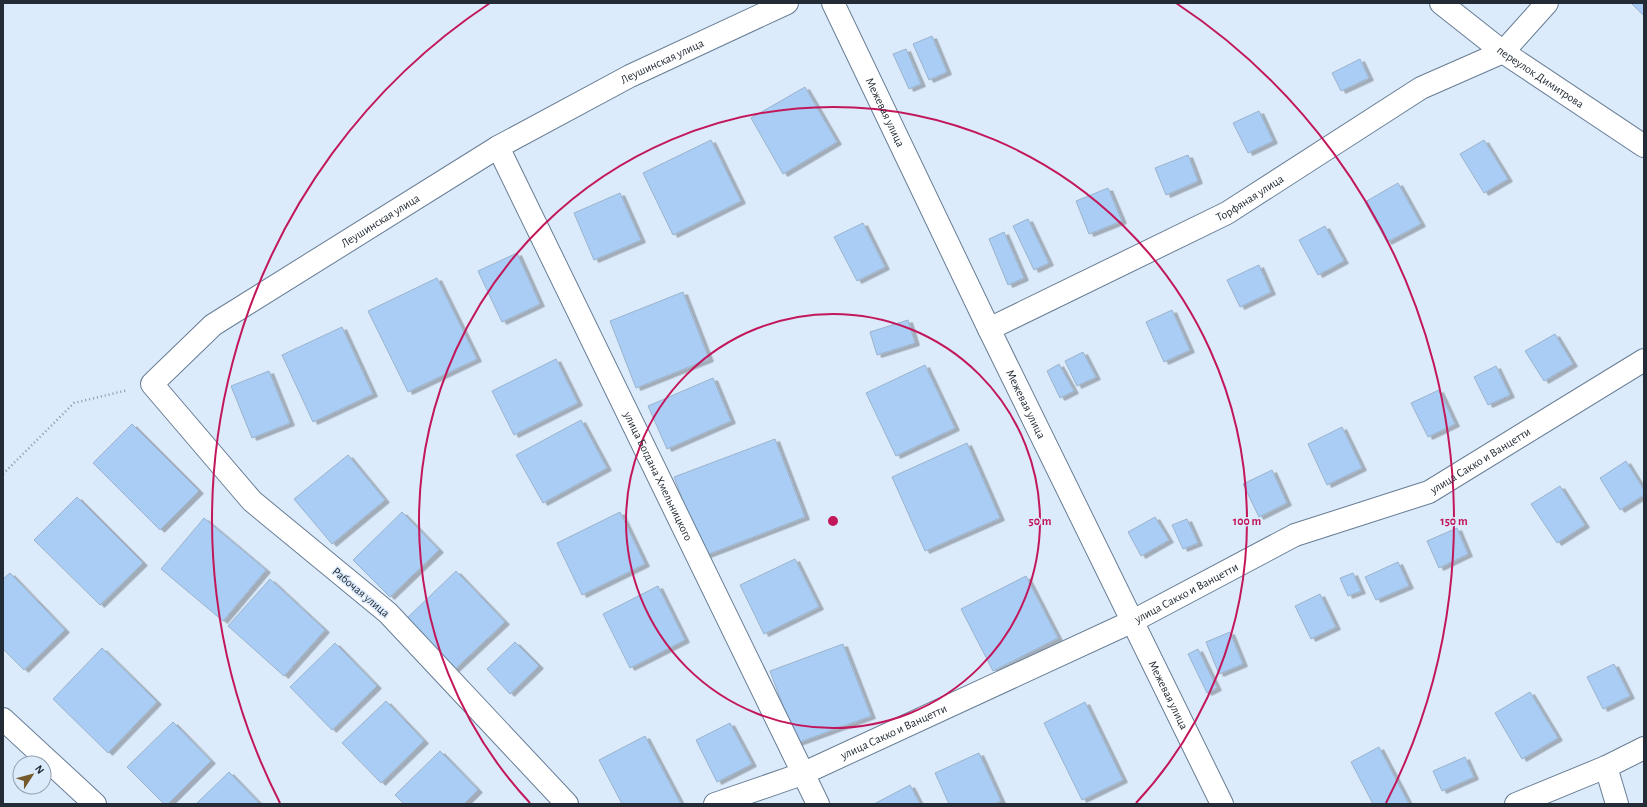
<svg xmlns="http://www.w3.org/2000/svg" width="1647" height="807" viewBox="0 0 1647 807" font-family="'Alegreya Sans',sans-serif">
<style>
.building{fill:#a9cdf5;stroke:#9bb3cc;filter:url(#shadow)}
.lines{fill:none;stroke-linecap:round;stroke-linejoin:round}
.minor-casing{stroke:#677d95;stroke-width:24}
.path{stroke:#8995a2;stroke-width:2.5;stroke-dasharray:1 3;stroke-linecap:butt}
.minor{stroke:#fff;stroke-width:22}
.ring{fill:none;stroke:#c2185b;stroke-width:2}
.labels{text-anchor:middle;dominant-baseline:central;stroke-width:3;stroke-linejoin:round;paint-order:stroke}
.street-label{font-size:12px;fill:#232c36;stroke:#dcebfb}
.centre{fill:#c2185b;stroke:#dcebfb;stroke-width:2}
.ring-label{font-size:12px;text-anchor:middle;font-weight:bold;fill:#c2185b;stroke:#dcebfb;stroke-width:3;stroke-linejoin:round;paint-order:stroke}
</style>
<defs>
<filter id="shadow"><feDropShadow dx="4.5" dy="2.5" stdDeviation="0" flood-color="#0004"/></filter>
</defs>
<rect width="100%" height="100%" fill="#dcebfb"/>
<path class="building" d="M1631 3H1644V16Z
M932 36 947 72 929 80 913 44Z
M906 49 921 84 909 89 893 54Z
M1360 59 1369 78 1341 91 1332 73Z
M805 87 837 142 783 174 751 118Z
M1259 111 1273 141 1248 153 1233 123Z
M711 140 741 201 673 235 643 173Z
M1484 140 1508 179 1484 193 1460 154Z
M1188 155 1198 181 1166 195 1155 168Z
M1398 183 1421 224 1387 242 1365 202Z
M1108 188 1122 221 1089 234 1076 201Z
M620 193 641 240 594 260 574 213Z
M1028 219 1049 263 1034 270 1013 226Z
M863 223 885 267 857 281 834 237Z
M1325 226 1344 261 1318 275 1299 240Z
M1004 232 1024 278 1008 285 989 239Z
M517 253 540 304 502 322 478 271Z
M1259 265 1271 292 1240 307 1227 280Z
M437 278 477 359 408 392 368 311Z
M683 292 709 359 636 388 610 321Z
M1172 310 1190 350 1164 362 1146 322Z
M908 320 915 343 877 355 870 332Z
M342 327 373 394 313 422 282 355Z
M1555 334 1573 364 1544 381 1525 351Z
M1083 352 1096 377 1077 386 1065 361Z
M556 359 578 403 514 435 492 391Z
M1059 364 1074 391 1060 398 1047 371Z
M925 365 955 428 896 456 866 393Z
M1496 366 1510 395 1488 405 1474 377Z
M269 371 290 423 252 438 231 386Z
M713 378 731 421 667 449 648 406Z
M1439 390 1455 424 1428 437 1411 403Z
M581 420 607 468 543 503 516 455Z
M132 424 199 491 160 530 93 463Z
M1342 427 1362 468 1327 485 1308 444Z
M775 439 805 517 704 556 674 477Z
M967 443 1000 518 925 551 892 477Z
M348 455 385 500 332 544 294 499Z
M1626 461 1644 490V495L1620 510 1600 478Z
M1272 470 1287 503 1259 517 1243 484Z
M1560 486 1585 525 1557 543 1531 504Z
M77 497 143 563 100 605 34 540Z
M402 512 439 550 390 597 353 560Z
M620 512 645 564 582 595 557 543Z
M1155 517 1169 540 1141 556 1128 532Z
M204 518 266 570 223 621 161 569Z
M1187 519 1198 543 1183 549 1172 525Z
M1457 528 1468 554 1439 568 1427 541Z
M795 559 819 607 764 634 740 585Z
M1398 562 1409 586 1376 600 1365 577Z
M456 571 505 622 453 671 405 620Z
M10 573 65 630 24 670 3 649V579Z
M1353 573 1361 591 1348 596 1340 578Z
M1026 576 1058 638 993 671 961 609Z
M270 579 325 630 284 676 228 626Z
M658 586 685 640 630 668 603 614Z
M1320 594 1336 627 1311 639 1295 606Z
M1230 632 1243 664 1219 674 1206 642Z
M515 642 539 666 510 694 487 669Z
M335 643 377 686 332 730 290 687Z
M843 644 871 716 797 743 770 671Z
M102 648 157 702 108 753 53 699Z
M1198 649 1217 688 1207 693 1188 654Z
M1614 664 1630 696 1603 709 1587 677Z
M1530 692 1558 738 1522 759 1495 713Z
M386 701 424 741 381 783 342 743Z
M1085 702 1123 780 1082 800 1044 723Z
M173 722 211 761 168 804H164L127 767Z
M730 723 752 764 717 782 696 740Z
M645 736 681 804H622L599 760Z
M1379 747 1409 804H1373L1351 762Z
M440 751 478 790 464 804H404L395 795Z
M979 753 1001 801 994 804H949L935 773Z
M1465 757 1474 777 1442 791 1433 771Z
M229 772 260 804H196Z
M910 785 920 804H874Z"/>
<g class="lines">
<defs>
<g id="minor">
<path id="s1" d="M833 3 989 329 1222 804"/>
<path id="s2" d="M1441 3 1503 52 1644 146"/>
<path id="s3" d="M498 147 818 804"/>
<path id="s4" d="M989 329 1227 213 1421 88 1503 52 1547 3"/>
<path d="M3 719 95 804"/>
<path d="M1606 767 1617 804"/>
<path id="s5" d="M567 804 388 613 252 501 152 384 213 325 498 147 630 76 787 3"/>
<path id="s6" d="M715 804 802 774 1131 622 1295 535 1429 492 1644 360"/>
<path d="M1516 804 1606 767 1644 748"/>
</g>
</defs>
<use href="#minor" class="minor-casing"/>
<path class="path" d="M3 474 74 403 128 390"/>
<use href="#minor" class="minor"/>
</g>
<g class="ring">
<circle cx="833" cy="521" r="207"/>
<path d="M530 803A414 414 0 1 1 1136 803"/>
<path d="M280 803A621 621 0 0 1 490 3M1176 3A621 621 0 0 1 1386 803"/>
</g>
<g class="labels">
<g class="street-label">
<text stroke="none"><textPath href="#s5" startOffset="1198">Леушинская улица</textPath></text>
<text stroke="none"><textPath href="#s2" startOffset="124">переулок Димитрова</textPath></text>
<text stroke="none"><textPath href="#s1" startOffset="121">Межевая улица</textPath></text>
<text stroke="none"><textPath href="#s4" startOffset="292">Торфяная улица</textPath></text>
<text stroke="none"><textPath href="#s5" startOffset="874">Леушинская улица</textPath></text>
<text stroke="none"><textPath href="#s1" startOffset="445">Межевая улица</textPath></text>
<text stroke="none"><textPath href="#s6" startOffset="841">улица Сакко и Ванцетти</textPath></text>
<text stroke="none"><textPath href="#s3" startOffset="366">улица Богдана Хмельницкого</textPath></text>
<text transform="translate(361 592) rotate(40)">Рабочая улица</text>
<text stroke="none"><textPath href="#s6" startOffset="517">улица Сакко и Ванцетти</textPath></text>
<text stroke="none"><textPath href="#s1" startOffset="769">Межевая улица</textPath></text>
<text stroke="none"><textPath href="#s6" startOffset="193">улица Сакко и Ванцетти</textPath></text>
</g>
</g>
<circle cx="833" cy="521" r="6" class="centre"/>
<g class="ring-label">
<text x="1040" y="525">50 m</text>
<text x="1247" y="525">100 m</text>
<text x="1454" y="525">150 m</text>
</g>
<rect width="1647" height="807" fill="none" stroke="#232c36" stroke-width="8"/>
<g transform="translate(32 775) rotate(54)"><circle r="19" fill="#dcebfb" stroke="#929fac"/>
<path d="M0-3L7 15L0 10L-7 15Z" fill="#755a2c"/>
<text y="-6" font-size="11" font-weight="bold" text-anchor="middle" fill="#232c36">N</text>
</g>
</svg>
